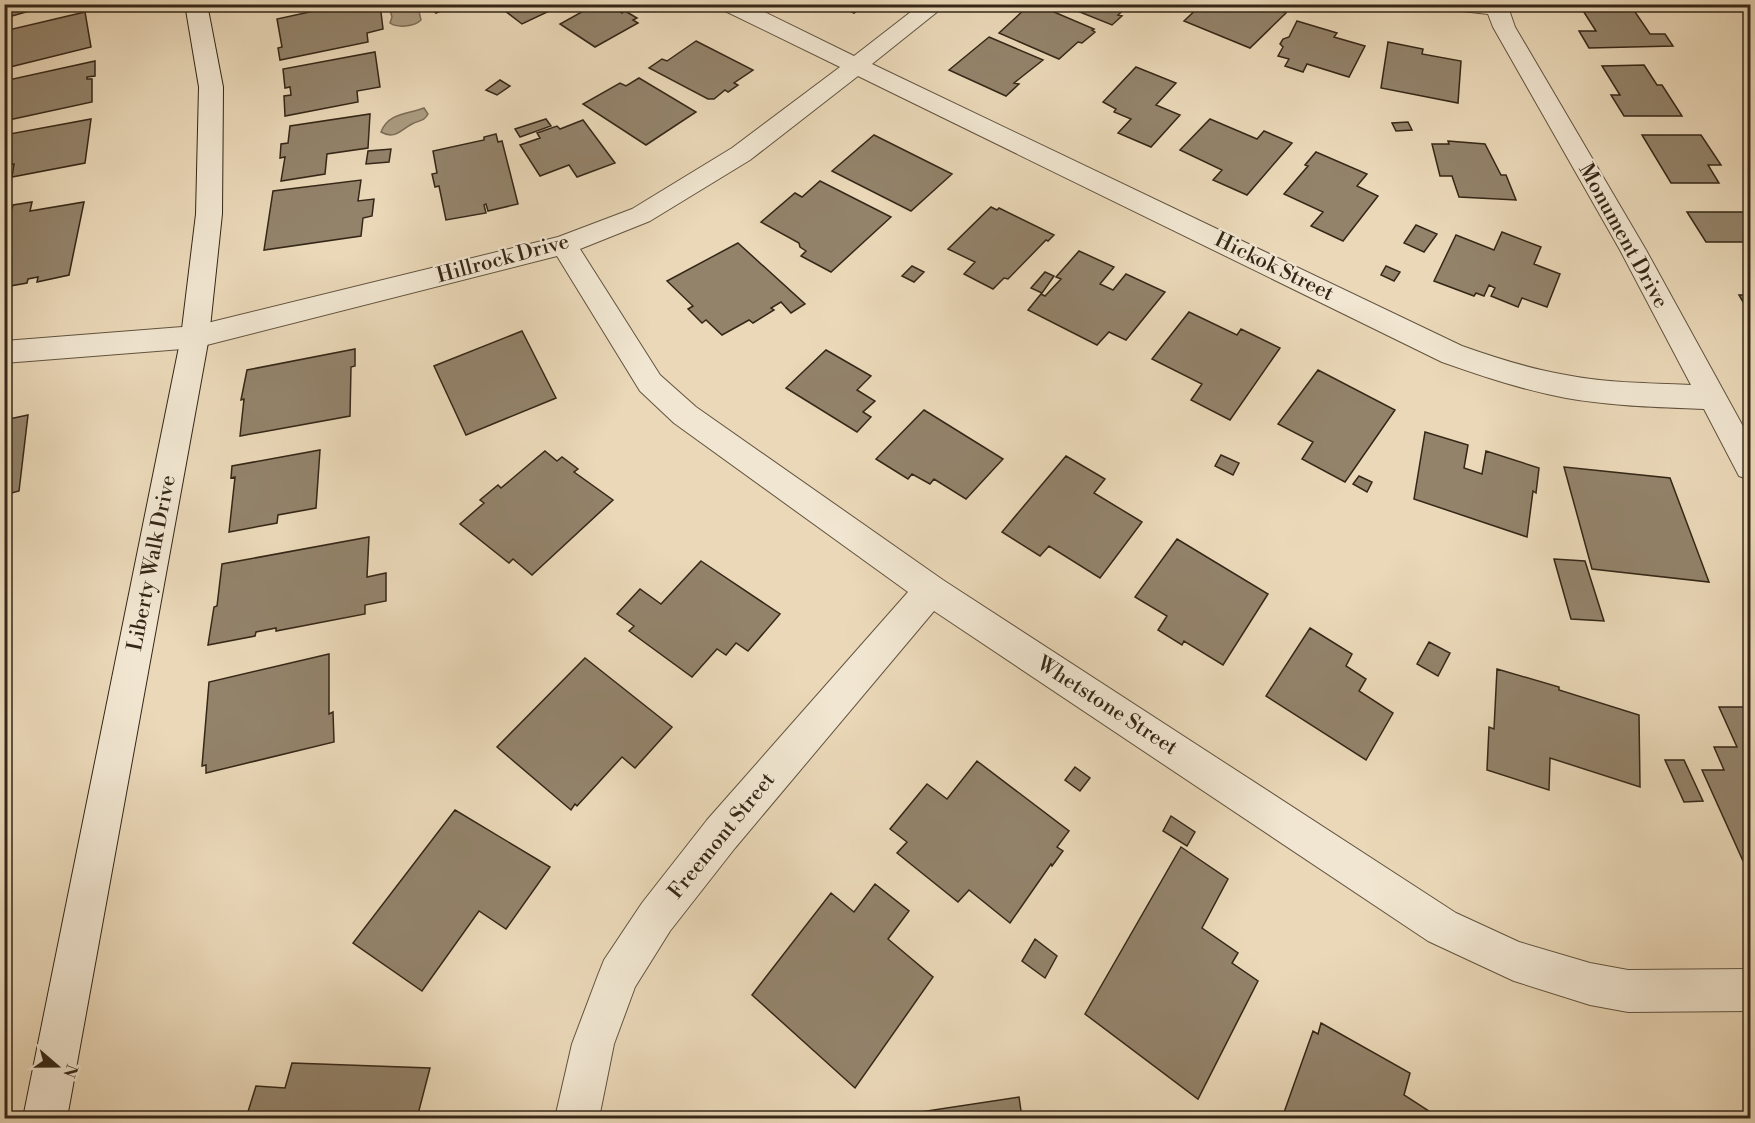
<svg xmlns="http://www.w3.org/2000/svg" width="1755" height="1123" viewBox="0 0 1755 1123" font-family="'Libre Bodoni',serif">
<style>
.water{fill:#ac9c81;stroke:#7c6d57;stroke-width:1.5}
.building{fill:#93836b;stroke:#352717;stroke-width:1.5}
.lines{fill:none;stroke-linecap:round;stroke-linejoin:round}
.street-casing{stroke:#62533f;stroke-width:2}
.secondary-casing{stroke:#352717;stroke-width:2}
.street{fill:#f1e6d1;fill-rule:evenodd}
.secondary{fill:#f1e6d1;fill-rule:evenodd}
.labels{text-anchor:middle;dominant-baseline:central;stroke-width:4.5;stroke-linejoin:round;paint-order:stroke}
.street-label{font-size:21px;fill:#352717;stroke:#f1e6d1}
</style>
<rect width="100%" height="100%" fill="#ead8b8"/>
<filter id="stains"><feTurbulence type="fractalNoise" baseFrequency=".00333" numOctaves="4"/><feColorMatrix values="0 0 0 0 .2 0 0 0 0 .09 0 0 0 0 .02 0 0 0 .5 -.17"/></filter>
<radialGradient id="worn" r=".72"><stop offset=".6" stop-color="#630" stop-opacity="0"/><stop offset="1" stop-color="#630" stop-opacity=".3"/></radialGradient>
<path class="water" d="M396 5 418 7 421 20C414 27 397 28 390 23L392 17 390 10Z
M424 108 428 114C424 122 419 120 412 124 400 130 395 140 381 132 388 113 408 114 424 108Z"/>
<path class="building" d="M4 4H54L5 18Z
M264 4H295L266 11Z
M346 4H380L383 29 367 33 368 42 280 60 278 48 282 47 277 19Z
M426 4H454V5L436 13Z
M496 4H564L522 24Z
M596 4H609L622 13 625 11 637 18 633 20 638 23 595 47 560 24Z
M830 4H865L854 13 838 5 835 7Z
M1060 4H1130L1118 15 1122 16 1112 25Z
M1202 4H1265L1286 13 1250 48 1184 21Z
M1040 6 1094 29 1092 30 1095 32 1082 43 1078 42 1059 59 999 33 1026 8 1034 11Z
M1580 6H1631L1650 34H1665L1673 46 1589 48 1579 31H1596Z
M85 12 91 47 6 68 4 31Z
M1297 21 1337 33 1334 37 1365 46 1349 77 1307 64 1303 72 1285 66 1289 59 1278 56 1283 47 1280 44 1283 39 1289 37Z
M989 37 1043 60 1014 83 1019 84 1006 96 949 70Z
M696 41 753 70 734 83 738 85 728 92 725 90 714 99H708L649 68 662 59 667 61Z
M1388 42 1423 49 1422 54 1461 61 1458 103 1381 88Z
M375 52 380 87 357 91 358 102 285 116 284 96 291 95 290 87 285 88 283 69Z
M95 61V76L87 77V79H92V102L4 121 8 80Z
M1644 65 1657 85H1662L1682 116H1624L1611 95H1620L1602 66Z
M1136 67 1176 83 1156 105 1180 115 1151 147 1118 133 1131 119 1114 112 1116 109 1103 102Z
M639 78 696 112 646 145 583 104 620 83 626 86Z
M500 80 510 86 497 95 486 90Z
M370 114 368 148 327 154 325 174 281 181 285 157 280 158 281 144 288 143 290 126Z
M91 119 85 163 12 177 14 164 4 166V135Z
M546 119 551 126 520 137 515 129Z
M1210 119 1257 139 1264 131 1292 143 1247 195 1213 180 1222 170 1180 150Z
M583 120 615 163 577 177 569 165 540 176 520 145 540 138 537 133 557 126 560 129Z
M1408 122 1412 130 1396 131 1392 123Z
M496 134 498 142 502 141 518 204 488 211 486 204 484 205 486 213 446 220 439 186 435 187 432 174 437 173 433 151 484 140V137Z
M874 135 952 174 911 211 832 171Z
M1642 135H1701L1721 165H1708L1719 183H1671Z
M1448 141 1485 144 1501 175H1506L1516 200 1459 197 1452 176H1440L1432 144H1449Z
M391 149 389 162 366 164 368 151Z
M1316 152 1367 174 1357 186 1378 196 1343 241 1311 226 1323 212 1284 194 1308 166 1305 165Z
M361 180 358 201 374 199 372 216 363 218 361 236 264 250 273 191Z
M820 181 891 217 831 272 801 256 806 251 800 247 799 243 761 222 795 193 802 197Z
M32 202 30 211 84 202 69 275 37 282 38 277 28 279 27 283 4 287V238L13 205Z
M991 207 997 210 999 208 1054 235 1048 241 1046 240 1008 279 1004 278 993 289 964 274 975 262 948 249Z
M1687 212H1750V242H1706Z
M1416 225 1437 234 1424 252 1404 243Z
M1502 232 1541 247 1534 264 1560 274 1547 307 1522 298 1518 307 1491 296 1495 288 1489 285 1484 296 1476 293 1474 296 1434 281 1456 235 1494 250Z
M738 243 805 304 791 313 781 302 771 308 774 310 753 323 749 320 722 335 706 320 702 323 688 309 693 306 667 281Z
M1079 251 1114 267 1100 284 1113 290 1126 274 1165 292 1126 340 1109 332 1097 345 1028 310 1041 294 1045 296 1061 279 1056 277Z
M912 266 924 272 914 282 902 276Z
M1386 266 1400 272 1394 281 1381 275Z
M1045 272 1054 276 1042 293 1031 288Z
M1739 295H1750V314Z
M1189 312 1237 335 1241 329 1280 348 1230 420 1191 400 1202 384 1152 359Z
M522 331 556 398 466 435 434 366Z
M355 349V366L351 367 350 416 240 436 244 399 241 400 247 370Z
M826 350 871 376 857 390 875 401 863 412 871 417 857 432 786 388Z
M1318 370 1395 410 1345 482 1302 459 1313 442 1278 424Z
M924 410 1003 459 966 499 934 479 930 484 912 474 908 479 876 459Z
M28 415 19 491 4 495V420Z
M1425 432 1468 445 1464 468 1482 474 1486 451 1539 468 1536 493 1533 491 1527 537 1414 499Z
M320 450 316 508 278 515 277 523 229 532 235 477 231 478 232 466Z
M545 451 557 461 562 457 578 469 574 472 613 500 532 575 513 559 509 563 460 524 484 503 480 500 498 485 501 488Z
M1221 455 1239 463 1233 475 1215 466Z
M1066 456 1105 479 1094 493 1142 522 1100 578 1049 546 1040 556 1002 532Z
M1564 467 1670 478 1709 582 1592 569Z
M1359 476 1372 482 1367 492 1353 484Z
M369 537 367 577 386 573V601L365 605V614L276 631V628L256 632 255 636 208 645 214 607 217 606 222 564Z
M1177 539 1268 594 1223 665 1184 641 1182 645 1158 630 1167 616 1135 597Z
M1554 559 1585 561 1604 621 1571 619Z
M701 561 780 614 748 651 736 643 726 655 717 649 692 677 629 631 634 626 617 614 640 589 661 604Z
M1310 628 1352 654 1346 666 1366 679 1359 691 1393 713 1366 760 1266 696Z
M1429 642 1450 653 1438 676 1417 664Z
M329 654V714L333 712 334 742 206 773V765L202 766 209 682Z
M585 658 672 727 635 768 622 757 577 806 575 804 571 810 497 747Z
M1497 669 1559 687V690L1639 715 1640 787 1550 758 1549 790 1487 770 1489 727 1494 729Z
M1719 707H1750V872H1748L1702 770H1724L1714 747H1737Z
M1665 760H1684L1703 801 1684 802Z
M977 761 1069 831 1057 847 1063 851 1052 866 1051 864 1010 923 969 890 958 902 897 853 907 842 890 829 927 784 947 799Z
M1075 767 1090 778 1080 791 1065 780Z
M455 810 550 867 506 929 479 911 422 991 353 943Z
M1171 816 1195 832 1187 846 1163 831Z
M1181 847 1228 879 1202 928 1238 953 1232 963 1258 981 1198 1099 1085 1014Z
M875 884 909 911 888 939 933 977 855 1088 752 995 831 893 854 912Z
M1035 939 1057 956 1045 978 1022 961Z
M1321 1023 1410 1073 1404 1095 1429 1111 1427 1118H1282L1313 1031 1318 1034Z
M292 1063 430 1068 417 1118H246L256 1086 285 1088Z
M1019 1097 1022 1118H914L913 1113Z"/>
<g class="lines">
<defs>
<path id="street" d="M718 4H748L854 56 921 4H947L872 64 1462 346C1496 358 1530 369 1566 375 1607 383 1649 383 1691 385L1620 250 1493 27 1488 14 1444 9 1441 4H1507L1515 27 1646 250 1750 439V480L1739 476 1704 409C1658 407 1611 406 1566 398 1523 390 1482 376 1442 362L858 76 750 160 650 221 580 249 660 375 696 407 943 580 1456 913 1519 942 1590 963 1628 970 1750 969V1011L1628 1012 1590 1005 1514 981 1428 941 934 611 735 848 670 931 635 987 614 1044 599 1118H555L572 1044 598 975 604 960 642 903 707 820 908 592 674 423 640 391 557 256 195 348 4 363V341L195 326 558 237 632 209 732 148 840 67 721 9Z"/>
<path id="secondary" d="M185 4H207L223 87 222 214 209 337 67 1118H23L181 337 196 214 199 87Z"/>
</defs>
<use href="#street" class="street-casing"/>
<use href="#secondary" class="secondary-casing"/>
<use href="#street" class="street"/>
<use href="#secondary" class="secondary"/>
</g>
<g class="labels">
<g class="street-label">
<text transform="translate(1623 236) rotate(61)">Monument Drive</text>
<text transform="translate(503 259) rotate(-15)">Hillrock Drive</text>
<text transform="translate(1274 267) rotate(26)">Hickok Street</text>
<text transform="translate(152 563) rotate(-79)">Liberty Walk Drive</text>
<text transform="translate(1107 706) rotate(33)">Whetstone Street</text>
<text transform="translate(722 836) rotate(-51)">Freemont Street</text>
</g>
</g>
<rect width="1755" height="1123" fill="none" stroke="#ead8b8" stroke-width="24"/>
<rect x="6" y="6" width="1743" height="1111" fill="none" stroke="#352717" stroke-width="3"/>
<rect x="12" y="12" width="1731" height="1099" fill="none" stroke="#352717" stroke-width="1.5"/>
<g transform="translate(57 1066) rotate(110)" stroke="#f1e6d1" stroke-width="4.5" paint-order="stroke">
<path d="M0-4.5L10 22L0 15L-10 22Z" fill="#352717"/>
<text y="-9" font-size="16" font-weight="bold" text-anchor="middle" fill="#352717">N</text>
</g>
<rect width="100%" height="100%" filter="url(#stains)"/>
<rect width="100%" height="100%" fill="url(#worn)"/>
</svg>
